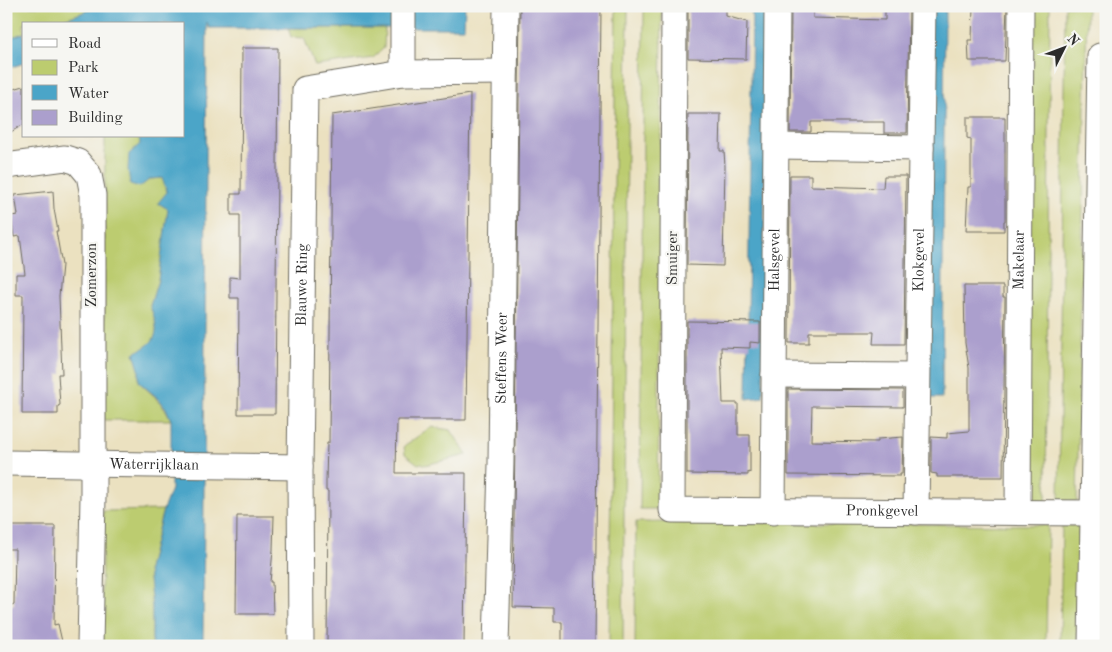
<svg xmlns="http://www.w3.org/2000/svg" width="1112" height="652" viewBox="0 0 1112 652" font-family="'Old Standard TT',serif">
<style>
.green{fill:#bccc6f;stroke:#747c4d}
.water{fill:#4ba5c8;stroke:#3b687a}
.building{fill:#ab9fcd}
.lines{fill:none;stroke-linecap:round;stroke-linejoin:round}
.minor-casing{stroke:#6e6b5f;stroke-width:27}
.minor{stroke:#fff;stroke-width:25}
.labels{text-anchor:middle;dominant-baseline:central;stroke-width:4.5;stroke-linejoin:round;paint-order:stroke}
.street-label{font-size:15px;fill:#2b2b2b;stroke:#f6f6f2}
</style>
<rect width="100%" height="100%" fill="#f6f6f2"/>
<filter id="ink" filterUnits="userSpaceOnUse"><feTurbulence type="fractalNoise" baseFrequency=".02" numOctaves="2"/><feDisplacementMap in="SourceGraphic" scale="10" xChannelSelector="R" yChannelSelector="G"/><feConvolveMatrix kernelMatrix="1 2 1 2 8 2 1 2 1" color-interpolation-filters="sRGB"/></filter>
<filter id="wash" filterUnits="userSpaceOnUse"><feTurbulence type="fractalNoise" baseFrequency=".0096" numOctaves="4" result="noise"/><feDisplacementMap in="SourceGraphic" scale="20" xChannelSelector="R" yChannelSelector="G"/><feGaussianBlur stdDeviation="1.12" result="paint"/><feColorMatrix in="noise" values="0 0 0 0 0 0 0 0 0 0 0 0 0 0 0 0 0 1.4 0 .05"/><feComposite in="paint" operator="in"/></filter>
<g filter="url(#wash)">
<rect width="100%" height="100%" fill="#ebe1c0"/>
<path class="green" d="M6 6H101L51 24H24V33L6 39Z
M616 6H628L623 646H609Z
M644 6H662L658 509H640Z
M1029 6H1050L1046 503H1027Z
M1065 6H1087L1077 502 1059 501Z
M288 28H385L384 48 373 58 315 66 304 38 291 37Z
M105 136H139L150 179 162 178 168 192V209L158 280 150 306C160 330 160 341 135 354L139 369V382C154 397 162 400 171 420H104Z
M431 427 451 430 467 455 425 465 422 463 418 464 405 454 404 446Z
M163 510 148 569 152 608V646H100L103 511Z
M636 522 1048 525 1046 646H635Z
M1062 525 1079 526 1078 646H1060Z"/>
<path class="water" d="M101 6H465L464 28H209L207 22 203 646H152V607L148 569 163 510 171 489V420L166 408 159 399 139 382V369L134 353C160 341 160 331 150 306L158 280 168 209 158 203 167 192 162 178 150 179 140 187 130 184 128 169 129 154 140 144 139 136H184V24H51Z
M752 6H766L763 397 747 399Z
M928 6H945L942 398H928Z
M24 33V63L6 69V39Z"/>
<g id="blocks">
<path class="building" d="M520 6H601L595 646H566V643H562V622H554V608L513 607Z
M688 6H726V16L747 22 746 59 688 58Z
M791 6H813V18L885 20V6H909L907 133H884V122H811V132H790Z
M973 6H1007L1005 61H969L968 40H972Z
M242 48H278L275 414H238L239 298H230V277L240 278V215H231V194H241Z
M24 86V124L6 135V91Z
M470 94 466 420H397L396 473H466L464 646H327L328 491H326V481L327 443H329L332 115Z
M688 114H721L720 151H724L725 166 723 266 687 265Z
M967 117H1005V221H1004V231H966L968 187H971V139L967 138Z
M790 175H811V186L883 188 884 176H906L904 344H873L874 332H809V343H789Z
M53 191 54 209 58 231H56L62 265 59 296 62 374H58L60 405 58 406V414H22L23 295H16V274H25L20 236 14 237 11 216 18 215 15 195Z
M964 286H1003V297H1005L1003 477H937V474L931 473V437L947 438V433L969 431V368L965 343Z
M687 321 760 322V343L750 342V348L721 347 723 403H738V435H750V473L748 472V475L687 474Z
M788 389 903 390V407L812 406 811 441 878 442V439L903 437 902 474H900V476L788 475Z
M237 516H274L273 550 270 582H272L273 614H236Z
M6 526H55L54 625 58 624 63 646H6V608L14 604 15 549H6Z"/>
</g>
</g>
<g filter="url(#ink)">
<use href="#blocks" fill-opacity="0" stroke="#6e6b5f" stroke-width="1"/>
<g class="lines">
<defs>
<g id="minor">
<path id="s1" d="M674 6 672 510 1092 513"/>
<path d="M403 73 505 72"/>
<path d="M776 146 921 148"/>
<path d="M6 166 65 158 78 162 89 175 93 195V496L90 646"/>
<path d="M774 375 917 376"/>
<path id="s2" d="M6 463 300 467"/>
<path id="s3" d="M773 512 777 6"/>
<path id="s4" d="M916 512 923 6"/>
<path id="s5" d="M1018 512 1021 6"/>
<path id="s6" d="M301 646 300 467 305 89 403 73V6"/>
<path id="s7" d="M496 646 501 464 506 6"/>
<path d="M1091 646 1100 56 1106 57"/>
</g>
</defs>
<use href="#minor" class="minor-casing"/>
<use href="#minor" class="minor"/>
</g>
</g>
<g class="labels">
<g class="street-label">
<text transform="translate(673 258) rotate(-90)">Smuiger</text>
<text stroke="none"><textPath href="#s3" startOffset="252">Halsgevel</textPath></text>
<text stroke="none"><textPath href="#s4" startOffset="252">Klokgevel</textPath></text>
<text stroke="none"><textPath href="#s5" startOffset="252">Makelaar</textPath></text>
<text transform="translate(92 275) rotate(-90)">Zomerzon</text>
<text stroke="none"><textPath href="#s6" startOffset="361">Blauwe Ring</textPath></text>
<text stroke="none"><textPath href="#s7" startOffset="288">Steffens Weer</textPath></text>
<text stroke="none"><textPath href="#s2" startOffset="148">Waterrijklaan</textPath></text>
<text stroke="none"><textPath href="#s1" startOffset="714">Pronkgevel</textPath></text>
</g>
</g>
<rect width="1112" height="652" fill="none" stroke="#f6f6f2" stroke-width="25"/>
<rect x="22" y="22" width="162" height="115" fill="#f6f6f2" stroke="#a5a5a2"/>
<rect x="32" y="39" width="25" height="8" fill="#ffffff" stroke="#a5a5a2"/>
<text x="68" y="48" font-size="15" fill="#2b2b2b">Road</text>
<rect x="32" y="60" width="25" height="15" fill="#bccc6f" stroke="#a5a5a2"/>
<text x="68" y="72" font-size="15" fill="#2b2b2b">Park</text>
<rect x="32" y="85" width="25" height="15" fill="#4ba5c8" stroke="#a5a5a2"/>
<text x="68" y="98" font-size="15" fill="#2b2b2b">Water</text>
<rect x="32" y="110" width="25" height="15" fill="#ab9fcd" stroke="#a5a5a2"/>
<text x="68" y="122" font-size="15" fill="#2b2b2b">Building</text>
<g transform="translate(1064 48) rotate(48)" stroke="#f6f6f2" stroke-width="4" paint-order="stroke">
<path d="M0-4L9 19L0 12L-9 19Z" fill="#2b2b2b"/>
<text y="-8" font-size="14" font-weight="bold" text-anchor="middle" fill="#2b2b2b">N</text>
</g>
</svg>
